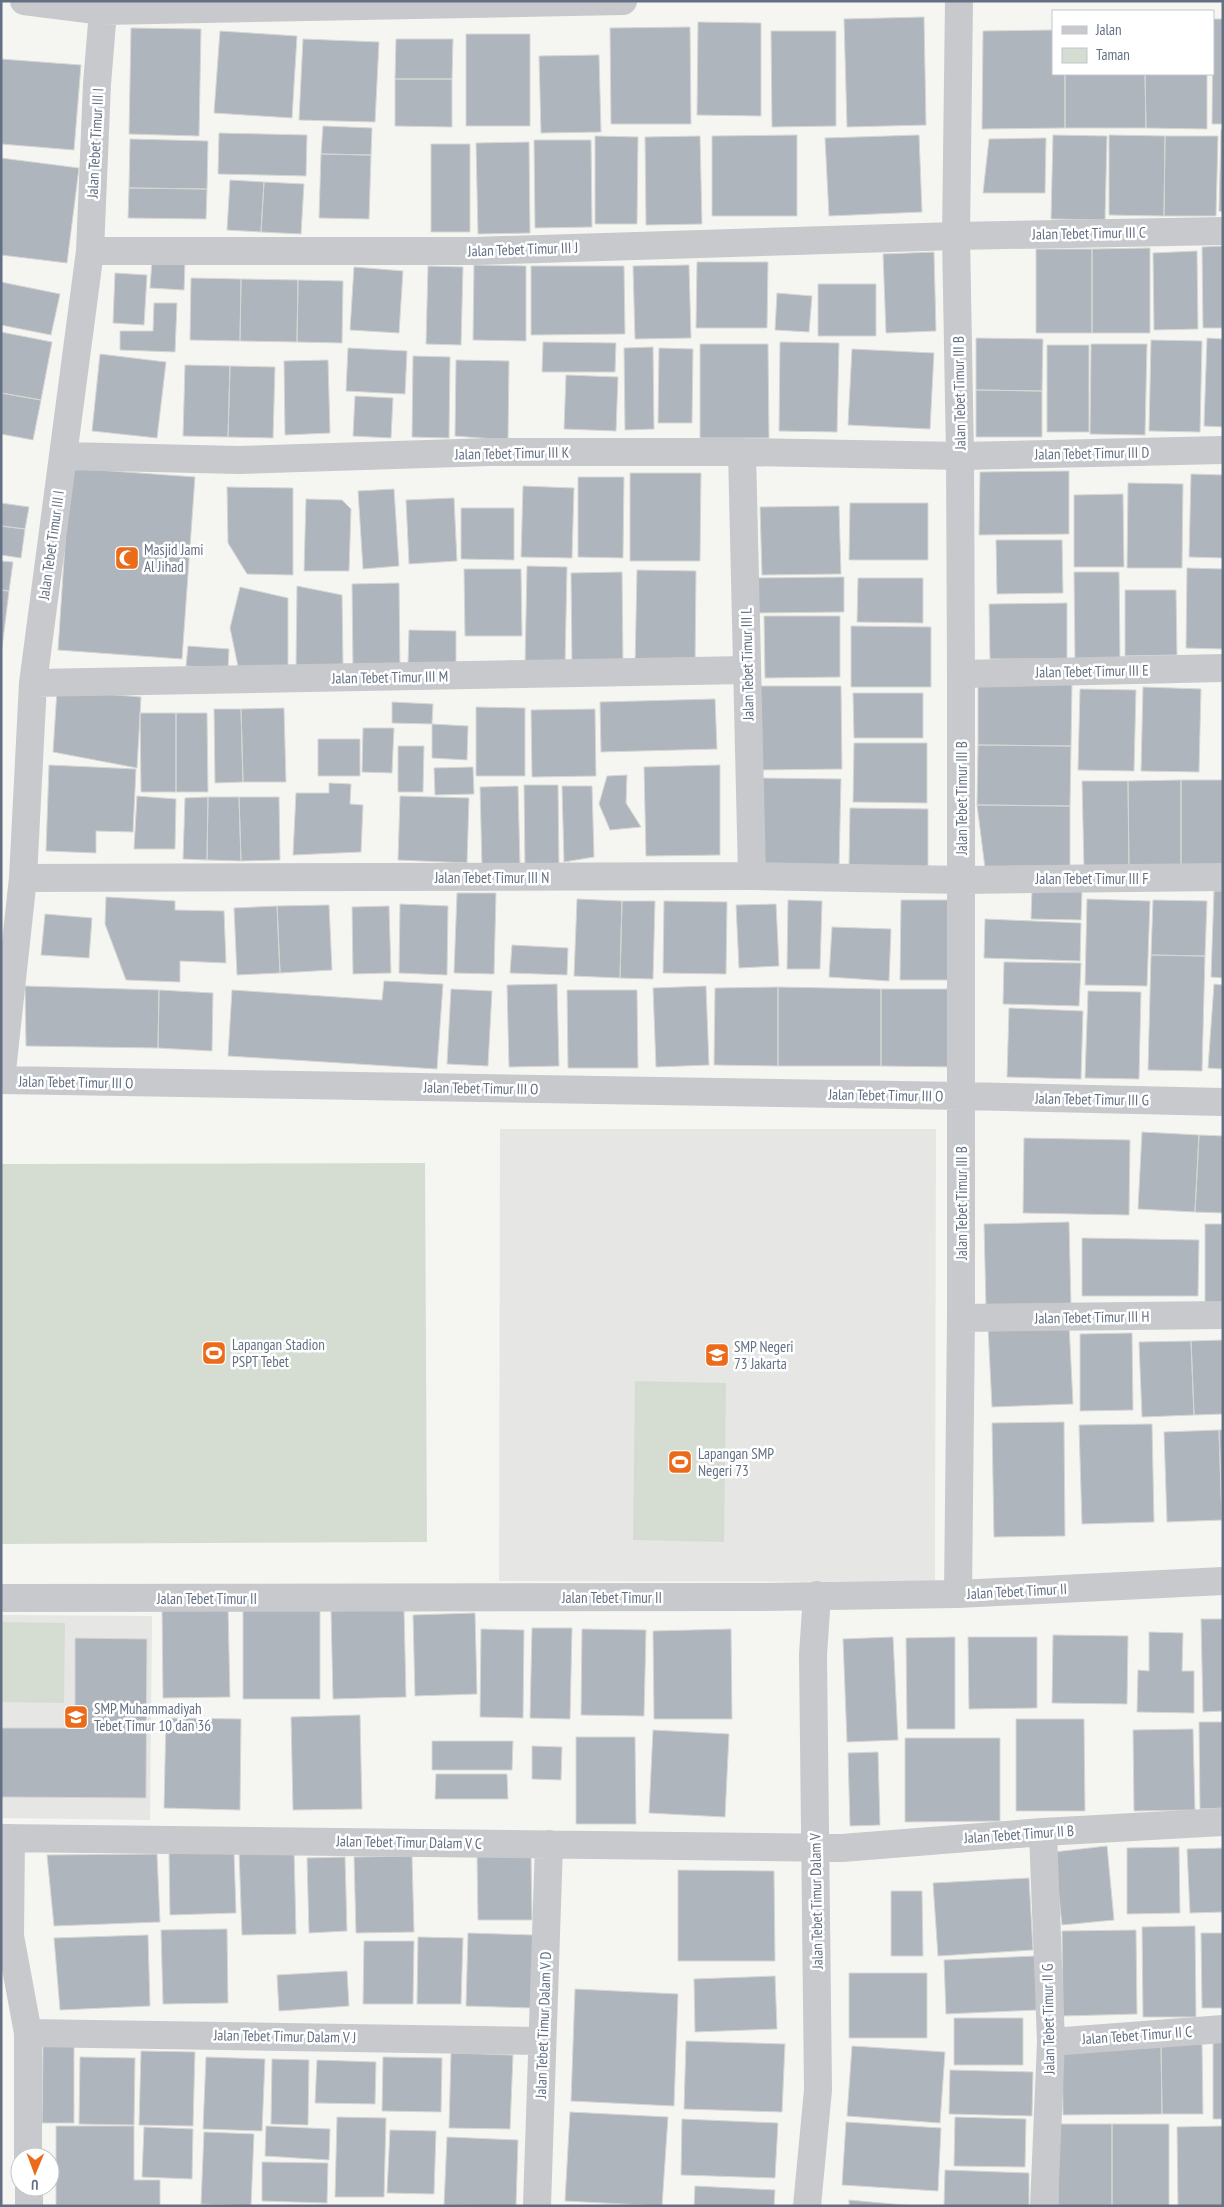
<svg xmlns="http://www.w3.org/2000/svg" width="1224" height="2207" viewBox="0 0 1224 2207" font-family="'PT Sans Narrow',sans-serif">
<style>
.built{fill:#e6e6e5}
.green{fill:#d5ddd2}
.building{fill:#afb5bc;stroke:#d6d7d4}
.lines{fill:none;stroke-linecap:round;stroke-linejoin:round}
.street{stroke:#c7c9cd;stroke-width:28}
.labels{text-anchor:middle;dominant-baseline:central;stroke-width:5;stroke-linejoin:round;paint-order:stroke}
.street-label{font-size:15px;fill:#637084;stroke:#fff}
.poi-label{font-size:15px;fill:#637084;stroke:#fff;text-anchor:start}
</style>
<rect width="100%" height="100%" fill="#f5f6f1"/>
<path class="built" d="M500 1129H936L935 1582 499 1581Z
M1 1615 152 1616 150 1820 1 1818Z"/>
<path class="green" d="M425 1163 427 1542 1 1544V1164Z
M635 1381 726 1383 724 1542 633 1540Z
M1 1622 65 1623 64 1703 1 1702Z"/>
<path class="building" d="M924 17 926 125 847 127 844 19Z
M1213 19H1223V124H1212Z
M698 22 761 23V116L697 115Z
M690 27 691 124H611L610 28Z
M131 28 201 29 199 136 129 134Z
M1053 30V74H1065V128L982 129 983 31Z
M220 31 297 36 292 118 214 113Z
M771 31H836V126L772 127Z
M466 34H530V126H466Z
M303 39 379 42 375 122 299 120Z
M396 39H453L452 79H395Z
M599 55 601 132 541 133 539 56Z
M1 59 81 65 74 150 1 144Z
M1065 74H1145L1146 128H1065Z
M1145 74H1207V129L1146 128Z
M395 79H452V127L395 126Z
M323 126 372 128 371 155 321 154Z
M1221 130H1223V212L1219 211Z
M219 133 307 135 306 176 218 174Z
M797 135V216H712V136Z
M919 135 922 212 829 216 825 138Z
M1053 135 1107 136 1105 220 1051 219Z
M1109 135 1165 136 1164 216 1109 215Z
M595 136 638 137 637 224H595Z
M700 136 702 224 646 225 645 137Z
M1165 136H1218L1216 216H1164Z
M1046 138 1045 193H983L989 139Z
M130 139 208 141 207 189 129 188Z
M534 140H591L592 227 535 228Z
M529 142 530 233 478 234 476 143Z
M431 144H470V232H431Z
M321 154 371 155 369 219 319 218Z
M1 158 79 168 67 263 1 255Z
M230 180 264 182 261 232 227 230Z
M264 182 304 184 301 234 261 232Z
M129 188 207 189 206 219 128 218Z
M1223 246V328H1203L1202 247Z
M1150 248V333H1092V249Z
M1036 249H1092V333H1036Z
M1197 251 1198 329 1154 330 1153 253Z
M934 252 936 331 886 333 883 254Z
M152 261 185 262 184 290 150 288Z
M697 262H768L767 328H696Z
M474 265 526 266V341L473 340Z
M689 265 691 338 635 339 633 266Z
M428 266 463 267 461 345 426 344Z
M531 266H624L625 334 531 335Z
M354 267 403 271 399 333 350 330Z
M115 273 147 275 144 325 113 323Z
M191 278 241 279 240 341 190 340Z
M241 279 298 280 297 342 240 341Z
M298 280 343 281 342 343 297 342Z
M1 282 60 294 51 335 1 325Z
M818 284H876V336H818Z
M777 293 812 296 809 332 775 330Z
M154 303H177L175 352 120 350V331H153Z
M1 332 52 342 41 400 1 393Z
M976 338 1043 339 1042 391 976 390Z
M1207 338 1223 339V427L1204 426Z
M1151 340 1202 341 1200 432 1149 431Z
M543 342 616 343 615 372H542Z
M780 342 839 343 837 432 779 431Z
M700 344H768L769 438H700Z
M1091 344H1147L1145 435 1090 434Z
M1047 345H1089V432H1047Z
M653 347 654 429 625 430 624 348Z
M348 348 407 351 405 394 346 391Z
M659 348 693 349 692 423H658Z
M852 349 934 353 930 429 848 425Z
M100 354 166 362 157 438 92 431Z
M413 356 450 357 449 438 412 437Z
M328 360 330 433 285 435 284 361Z
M456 360 509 361 508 440 455 436Z
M185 365 230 366 228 437 183 436Z
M230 366 275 367 273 438 228 437Z
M566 375 618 377 616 431 564 429Z
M976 390 1042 391V437H976Z
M1 393 41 400 33 440 1 434Z
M355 396 393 398 391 438 353 436Z
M70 468 195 477 182 659 58 650Z
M1069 471V534L979 535 980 472Z
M630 473H701L700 561H630Z
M1191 474 1223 475V558L1189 557Z
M578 477H624L623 558 578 557Z
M1128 483 1183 484 1182 568H1127Z
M523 486 574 488 572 558 521 557Z
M227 487 293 488V575L247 574 228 543Z
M394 489 399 566 363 569 358 491Z
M1123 494 1124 567H1074V495Z
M454 498 457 561 409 564 406 500Z
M306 499 342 500 351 509 349 571H304Z
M1 503 29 507 25 529 1 526Z
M850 503H928V560H849Z
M839 506 841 574 762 575 760 507Z
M461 508H514V560L461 559Z
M1 526 25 529 21 558 1 555Z
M996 540H1062L1063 593 997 594Z
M1 561 13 562 9 591 1 590Z
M527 566 567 567 565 665H525Z
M1187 568 1223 569V649L1186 648Z
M464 569H521L522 636H465Z
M637 570 696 571 695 667 635 666Z
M622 572 623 664 572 665 571 573Z
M1074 572H1119L1120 661 1075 660Z
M844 577V612L754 613 753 578Z
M858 578H923V623L857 622Z
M399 583 400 669H353L352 584Z
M297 586 342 595 343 665 296 666Z
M240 587 288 598V671H239L230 628Z
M1 590 9 591 1 656Z
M1125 590H1176L1177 655 1125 656Z
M1067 603V659H990L989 604Z
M764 616H840V677L765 678Z
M851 626 931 627V687H851Z
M409 630 456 631V664L408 663Z
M188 646 229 649 228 669 186 666Z
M978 682 1072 683 1071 746 978 745Z
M760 686H841L842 769 760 770Z
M1143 687 1201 689 1199 772 1141 771Z
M1080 689 1136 690 1134 771 1078 770Z
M57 690 141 697 137 768 53 752Z
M853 693H923V738H854Z
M715 699 717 749 601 752 600 702Z
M392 702 433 704 432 724 392 723Z
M476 707 525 708V776H476Z
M284 708 286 782H243L241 709Z
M214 709H241L243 782 215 783Z
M595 709 596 776 532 777 531 710Z
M140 713H176V792H141Z
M176 713H207L208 792H176Z
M432 724 468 726 467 760 432 758Z
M363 728H394L392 773 362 772Z
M318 739H360V776H318Z
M854 743H927V803L853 802Z
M978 745 1071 746 1070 806 977 805Z
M398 746H424L423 792H398Z
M49 765 136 769 133 832 96 831V853L46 851Z
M720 765V855L646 856 644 767Z
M473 767 474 794 435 795 434 768Z
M627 775 626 803 641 827 610 830 599 804 607 776Z
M758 778 841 779 839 869 756 867Z
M1181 780V868L1129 869 1128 781Z
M1181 780H1223V868H1181Z
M1082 781H1128L1129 869H1084Z
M329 783 351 784 350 804 363 805 361 852 293 855 296 793H329Z
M524 785H558L559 868H525Z
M518 786 520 866H482L480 787Z
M562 786H592L594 857 564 862Z
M137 796 176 799 175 849H134Z
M400 796 469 798 467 863 398 860Z
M208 797 207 860 183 859 185 798Z
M208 797H239L241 861 207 860Z
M239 797H279L280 860 241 861Z
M977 805 1070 806V868H985Z
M850 808 928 809V867L849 866Z
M1032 888 1082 890 1081 920 1031 919Z
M1214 891H1223V978L1211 977Z
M457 893H496L494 974 454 973Z
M106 897 175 901V910L224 911 226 963 180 961V982L126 980 105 924Z
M577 899 622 901 620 978 574 976Z
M1087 899 1150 901 1147 986 1085 985Z
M788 900 822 901 820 969H787Z
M901 900H950L949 980H900Z
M1153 900 1207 901 1205 956 1151 955Z
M622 901H655L653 979 620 978Z
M664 901 727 902 726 974 663 973Z
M400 904 448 906 447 975 399 973Z
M776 904 779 966 739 968 736 905Z
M329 905 332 970 280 973 277 906Z
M277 906 280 973 237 975 234 908Z
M389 906 391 973 353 974 352 907Z
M45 914 92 918 89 958 41 955Z
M985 919 1081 923 1080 961 984 958Z
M832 927 891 929 889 981 829 977Z
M512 945 568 948 567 975 510 973Z
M1151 955 1205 956 1202 1071 1148 1070Z
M1004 962 1081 963 1079 1006 1003 1004Z
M384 981 443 984 437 1069 228 1056 232 990 382 1000Z
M557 984 559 1066 509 1067 507 985Z
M1214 984 1223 985V1069L1208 1068Z
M25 986 159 990 158 1048 26 1046Z
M706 986 709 1065 656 1067 653 988Z
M778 987V1066L714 1065 715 988Z
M778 987 881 989V1066H778Z
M451 989 492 991 488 1066 447 1064Z
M881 989H956L955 1067 881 1066Z
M159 990 213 993 212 1051 158 1048Z
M567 990H637L638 1068H568Z
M1088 991 1141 992 1139 1079 1085 1078Z
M1009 1008 1083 1011 1081 1079 1007 1077Z
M1142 1132 1199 1135 1195 1212 1138 1209Z
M1199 1135 1223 1136V1213L1195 1212Z
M1024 1138 1130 1140 1129 1215 1023 1213Z
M1069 1222 1071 1305 986 1307 984 1224Z
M1205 1224H1223V1303H1205Z
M1082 1238 1199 1240 1198 1296H1082Z
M1069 1323 1073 1404 992 1407 988 1327Z
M1132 1333 1133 1410 1080 1411V1334Z
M1223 1340V1414L1194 1415 1191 1341Z
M1191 1341 1194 1415 1142 1417 1139 1342Z
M1064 1422 1065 1536 994 1537 992 1423Z
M1152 1424 1154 1522 1082 1524 1079 1425Z
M1219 1430 1222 1520 1167 1522 1164 1432Z
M1219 1430H1223V1520H1222Z
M228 1607 230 1697 163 1698 162 1608Z
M243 1608H320V1699H243Z
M404 1609 406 1697 333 1699 331 1611Z
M475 1613 477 1694 415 1696 413 1615Z
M1201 1619H1223V1711L1203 1712Z
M532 1628H572L570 1719 530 1718Z
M481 1629 524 1630 523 1718 480 1717Z
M582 1629 646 1630 644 1716 581 1715Z
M731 1629 732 1719H654L653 1631Z
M1149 1632 1183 1633 1182 1671H1194V1713L1137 1712 1138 1670 1149 1671Z
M1053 1635 1128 1636 1127 1704 1052 1703Z
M893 1637 898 1740 847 1742 843 1639Z
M955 1637V1729H907L906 1638Z
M968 1637H1037V1708L969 1709Z
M75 1638 147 1639 146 1798 1 1797V1728H75Z
M360 1715 362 1809 293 1810 291 1717Z
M166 1718 241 1719 240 1810 164 1808Z
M1016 1719H1084L1085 1811H1016Z
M1199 1722H1223V1808L1200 1809Z
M1193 1729 1195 1810 1134 1811 1133 1730Z
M653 1730 729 1734 725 1817 649 1813Z
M576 1737H635L636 1824H576Z
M905 1738H1000V1821L905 1822Z
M432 1741H513L512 1770H432Z
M532 1746 562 1747 561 1780 532 1779Z
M878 1752 880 1825 850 1826 848 1753Z
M436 1774H507L508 1799H435Z
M1107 1846 1114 1920 1062 1925 1054 1852Z
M1179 1847 1180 1913 1127 1914V1848Z
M1223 1848V1912L1190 1913 1187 1849Z
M294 1849 296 1934 242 1935 239 1850Z
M234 1852 236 1913 170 1915 169 1853Z
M157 1854 160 1922 54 1926 47 1855Z
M531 1854 532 1920H478L477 1855Z
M412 1856 414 1932 356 1933 354 1857Z
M345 1857 347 1931 309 1933 307 1858Z
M678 1870 774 1871 775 1961H678Z
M1029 1878 1033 1950 938 1956 933 1883Z
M891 1891H922L923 1956H891Z
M1195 1926 1196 2017H1143L1142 1927Z
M227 1929 228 2003 163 2004 161 1930Z
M1136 1930 1137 2014 1063 2016 1062 1931Z
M468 1933 533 1935 531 2008 466 2006Z
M1201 1933H1223V2008H1202Z
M148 1935 150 2006 60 2010 54 1938Z
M418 1937 463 1938 461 2004H417Z
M364 1941H414L413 2004H363Z
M1035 1956 1037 2010 946 2014 944 1960Z
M347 1971 349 2006 279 2011 277 1975Z
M849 1973H927V2038H849Z
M775 1976 777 2029 695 2032 694 1979Z
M575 1989 678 1994 674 2106 571 2101Z
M954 2018H1023V2065H954Z
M1213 2037H1223V2119H1213Z
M686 2041 785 2044 782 2112 684 2109Z
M43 2043H74V2123H42Z
M1202 2044 1203 2114H1162L1161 2045Z
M1161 2045 1162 2114 1063 2115 1062 2046Z
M852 2046 945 2052 940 2123 847 2116Z
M141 2051 195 2052 193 2126 139 2125Z
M451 2053 513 2055 510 2129 449 2128Z
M80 2057 135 2058 134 2125 79 2124Z
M206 2057 265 2059 262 2131 203 2129Z
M383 2057 442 2058 441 2112 382 2111Z
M272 2059 309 2060 308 2125 271 2124Z
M317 2060 376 2062 375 2104 315 2103Z
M950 2070 1033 2072 1032 2116 949 2114Z
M570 2112 668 2117 662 2206 565 2201Z
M337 2117 386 2118 384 2197H335Z
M955 2117 1026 2119 1025 2167 954 2166Z
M682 2119 778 2123 775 2178 681 2175Z
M846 2122 941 2128 938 2191 842 2185Z
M1058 2124H1112V2206H1058Z
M1112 2124H1169V2206H1112Z
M56 2126H134V2180H160V2205H56Z
M266 2126 330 2129 329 2160 265 2156Z
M1223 2126V2206H1178L1177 2127Z
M144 2127 193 2129 192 2179 142 2177Z
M390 2130 436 2131 434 2194 387 2193Z
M204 2132 254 2134 251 2206 201 2204Z
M447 2137 518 2140 516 2206 444 2205Z
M262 2162 328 2163 327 2203 262 2201Z
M945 2170 1029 2173V2206H944Z
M695 2186 775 2190 774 2206H694Z
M849 2200 915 2206H849Z"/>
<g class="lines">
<path class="street" d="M24 1 103 11 623 1
M90 251H474L956 236 1223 231
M742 452 752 876
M64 456 240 460 490 452H742L960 456 1223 450
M961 674 1223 668
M33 683 747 670
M23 878 752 876 961 880 1223 877
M1 1080 961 1096 1223 1102
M1 1080 23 878 33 683 90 251 97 84 103 11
M961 1318 1223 1315
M958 1594 961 1318V674L960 456 956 236 959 1
M1 1598 758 1597 958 1594 1223 1581
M1043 1832 1051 2042 1044 2206
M1 1838 842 1848 1043 1832 1223 1822
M11 1838 10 1936 28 2033V2157
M28 2033 542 2041
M1051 2042 1223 2029
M29 2187V2206
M537 2206 549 1844
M807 2206 818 2090 813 1655 817 1595"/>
</g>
<defs>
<symbol id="mosque-square" viewBox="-11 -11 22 22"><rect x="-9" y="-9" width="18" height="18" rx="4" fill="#ec6b1b" stroke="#fff"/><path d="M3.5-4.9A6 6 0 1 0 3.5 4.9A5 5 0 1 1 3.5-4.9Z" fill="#fff"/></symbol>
<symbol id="stadium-square" viewBox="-11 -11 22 22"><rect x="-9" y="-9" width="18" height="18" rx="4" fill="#ec6b1b" stroke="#fff"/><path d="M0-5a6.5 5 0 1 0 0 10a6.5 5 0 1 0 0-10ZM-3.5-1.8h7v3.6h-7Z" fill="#fff"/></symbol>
<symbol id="school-square" viewBox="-11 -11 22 22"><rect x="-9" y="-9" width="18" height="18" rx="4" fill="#ec6b1b" stroke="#fff"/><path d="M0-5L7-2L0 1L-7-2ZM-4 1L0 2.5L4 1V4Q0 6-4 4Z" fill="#fff"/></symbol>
</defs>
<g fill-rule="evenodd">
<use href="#mosque-square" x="113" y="544" width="28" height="28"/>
<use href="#stadium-square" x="200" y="1339" width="28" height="28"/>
<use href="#school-square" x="703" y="1341" width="28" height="28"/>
<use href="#stadium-square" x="666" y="1448" width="28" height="28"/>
<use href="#school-square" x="62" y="1703" width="28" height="28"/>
</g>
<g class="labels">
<g class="street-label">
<text transform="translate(95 143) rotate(-87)">Jalan Tebet Timur III I</text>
<text transform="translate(1089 233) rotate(-1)">Jalan Tebet Timur III C</text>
<text transform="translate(523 249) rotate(-2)">Jalan Tebet Timur III J</text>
<text transform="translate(959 393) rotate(-91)">Jalan Tebet Timur III B</text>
<text transform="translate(512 453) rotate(-1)">Jalan Tebet Timur III K</text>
<text transform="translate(1092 453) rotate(-1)">Jalan Tebet Timur III D</text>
<text transform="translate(51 545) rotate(-82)">Jalan Tebet Timur III I</text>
<text transform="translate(747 664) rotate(-91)">Jalan Tebet Timur III L</text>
<text transform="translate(1092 671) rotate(-1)">Jalan Tebet Timur III E</text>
<text transform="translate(390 677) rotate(-1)">Jalan Tebet Timur III M</text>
<text transform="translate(961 798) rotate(-90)">Jalan Tebet Timur III B</text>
<text x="492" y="877">Jalan Tebet Timur III N</text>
<text x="1092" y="878">Jalan Tebet Timur III F</text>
<text transform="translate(76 1082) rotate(1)">Jalan Tebet Timur III O</text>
<text transform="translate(481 1088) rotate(1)">Jalan Tebet Timur III O</text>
<text transform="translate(886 1095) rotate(1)">Jalan Tebet Timur III O</text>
<text transform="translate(1092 1099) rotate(1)">Jalan Tebet Timur III G</text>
<text transform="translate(961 1203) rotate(-90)">Jalan Tebet Timur III B</text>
<text transform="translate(1092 1317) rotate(-1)">Jalan Tebet Timur III H</text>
<text transform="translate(1017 1591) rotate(-3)">Jalan Tebet Timur II</text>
<text x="612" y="1597">Jalan Tebet Timur II</text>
<text x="207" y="1598">Jalan Tebet Timur II</text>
<text transform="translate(1019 1834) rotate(-4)">Jalan Tebet Timur II B</text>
<text transform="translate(409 1842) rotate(1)">Jalan Tebet Timur Dalam V C</text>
<text transform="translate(816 1901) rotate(-91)">Jalan Tebet Timur Dalam V</text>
<text transform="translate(1048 2019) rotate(-91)">Jalan Tebet Timur II G</text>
<text transform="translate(543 2025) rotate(-88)">Jalan Tebet Timur Dalam V D</text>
<text transform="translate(1137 2035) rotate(-4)">Jalan Tebet Timur II C</text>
<text transform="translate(285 2036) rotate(1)">Jalan Tebet Timur Dalam V J</text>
</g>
<g class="poi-label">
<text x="144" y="549">Masjid Jami<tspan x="144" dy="17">Al Jihad</tspan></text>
<text x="232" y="1344">Lapangan Stadion<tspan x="232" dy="17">PSPT Tebet</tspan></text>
<text x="734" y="1346">SMP Negeri<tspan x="734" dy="17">73 Jakarta</tspan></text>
<text x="698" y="1453">Lapangan SMP<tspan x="698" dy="17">Negeri 73</tspan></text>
<text x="94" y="1708">SMP Muhammadiyah<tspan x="94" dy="17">Tebet Timur 10 dan 36</tspan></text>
</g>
</g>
<rect width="1224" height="2207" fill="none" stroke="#637084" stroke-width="5"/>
<rect x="1052" y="10" width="162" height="65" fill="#ffffff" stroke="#c1c6ce"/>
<rect x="1062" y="26" width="25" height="8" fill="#c7c9cd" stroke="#c1c6ce"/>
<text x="1096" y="35" font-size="15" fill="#637084">Jalan</text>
<rect x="1062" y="48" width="25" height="15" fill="#d5ddd2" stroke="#c1c6ce"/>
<text x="1096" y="60" font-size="15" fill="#637084">Taman</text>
<g transform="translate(35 2172) rotate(181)"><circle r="24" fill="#ffffff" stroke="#c1c6ce"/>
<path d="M0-4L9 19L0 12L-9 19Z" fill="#ec6b1b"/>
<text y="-8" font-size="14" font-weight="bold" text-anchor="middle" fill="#637084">U</text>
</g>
</svg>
